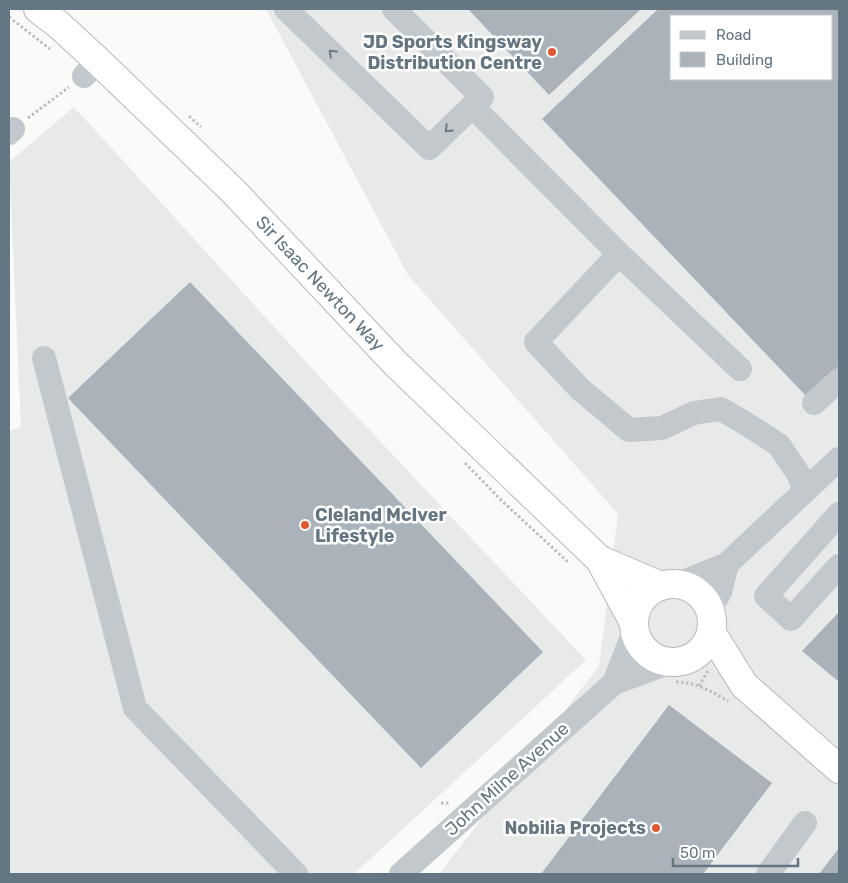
<svg xmlns="http://www.w3.org/2000/svg" width="848" height="883" viewBox="0 0 848 883" font-family="Rubik,sans-serif">
<style>
.built{fill:#e8e9e9;fill-rule:evenodd}
.building{fill:#aab3b9;fill-rule:evenodd}
.lines{fill:none;stroke-linecap:round;stroke-linejoin:round}
.highway-casing{stroke:#b4b9bd;stroke-width:30}
.path{stroke:#bbbfc2;stroke-width:3;stroke-dasharray:2.5 2.5;stroke-linecap:butt}
.minor{stroke:#c3c8cc;stroke-width:24}
.highway{stroke:#fff;stroke-width:28}
.oneway{stroke:#6a7a87}
.poi-dot{fill:#e4572e;stroke:#fff;stroke-width:2}
.labels{text-anchor:middle;dominant-baseline:central;stroke-width:5;stroke-linejoin:round;paint-order:stroke}
.poi-label{font-size:18px;font-weight:bold;fill:#657683;stroke:#fff;text-anchor:end}
.street-label{font-size:18px;fill:#657683;stroke:#fff}
</style>
<rect width="100%" height="100%" fill="#fafaf8"/>
<path class="built" d="M266 9H839V874H439L599 666 618 514 408 275ZM672 16H832V79H672Z
M74 107 328 386 586 660 354 874H9V431L21 427 9 162Z"/>
<path class="building" d="M468 9H641L549 95Z
M658 9H839V366L807 397 542 119ZM672 16H832V79H672Z
M190 282 543 652 421 768 68 398Z
M839 612V682L802 651Z
M669 705 772 783 703 874H541Z
M839 848V874H819Z"/>
<g class="lines">
<defs>
<g id="highway">
<path id="s1" d="M38 9 59 25 98 61 233 191 395 363 600 560 633 621"/>
<path d="M600 560 661 586"/>
<circle cx="673" cy="623" r="39"/>
<path d="M711 632 744 685 839 769"/>
</g>
</defs>
<use href="#highway" class="highway-casing"/>
<path class="path" d="M9 17 50 49
M189 116 201 127
M28 118 69 87
M465 463 502 501 568 562
M676 682C695 682 711 691 728 701
M699 686 709 669
M441 803H450"/>
<path class="minor" d="M286 9 429 148 482 97 394 9
M84 76 98 61
M472 106 619 254 740 369
M9 133 13 129
M619 254 536 342 580 389 629 430 662 428 694 413 721 409 748 425 779 445 799 475 805 491
M44 358 135 708 296 874
M814 403 839 380
M839 514 766 596 791 619 839 566
M678 584 727 564 839 459
M710 609 720 592 727 564
M614 683 634 632
M401 874 614 683 668 663
M768 874 805 823"/>
<use href="#highway" class="highway"/>
</g>
<defs><path id="oneway-chevron" d="M-2-3.5L2.5 0L-2 3.5" fill="none" stroke-width="1.6" stroke-linecap="round" stroke-linejoin="round" transform="scale(1.25)"/></defs>
<g class="oneway">
<use href="#oneway-chevron" transform="translate(332 53) rotate(-136)"/>
<use href="#oneway-chevron" transform="translate(448 129) rotate(136)"/>
</g>
<g class="poi-dot">
<circle cx="552" cy="52" r="5"/>
<circle cx="305" cy="525" r="5"/>
<circle cx="656" cy="828" r="5"/>
</g>
<g class="labels">
<g class="poi-label">
<text x="542" y="42">JD Sports Kingsway<tspan x="542" dy="21">Distribution Centre</tspan></text>
<text x="315" y="515" text-anchor="start">Cleland McIver<tspan x="315" dy="21">Lifestyle</tspan></text>
<text x="646" y="828">Nobilia Projects</text>
</g>
<g class="street-label">
<text stroke="none"><textPath href="#s1" startOffset="394">Sir Isaac Newton Way</textPath></text>
<text transform="translate(507 779) rotate(-42)">John Milne Avenue</text>
</g>
</g>
<rect width="848" height="883" fill="none" stroke="#657683" stroke-width="20"/>
<rect x="670" y="15" width="162" height="65" fill="#ffffff" stroke="#c1c8cd"/>
<rect x="680" y="31" width="25" height="8" fill="#c3c8cc" stroke="#c1c8cd"/>
<text x="716" y="40" font-size="15" fill="#657683">Road</text>
<rect x="680" y="52" width="25" height="15" fill="#aab3b9" stroke="#c1c8cd"/>
<text x="716" y="65" font-size="15" fill="#657683">Building</text>
<path d="M673 858v8h125v-8" fill="none" stroke="#657683" stroke-width="2.5"/>
<text x="680" y="858" font-size="15" fill="#657683" stroke="#ffffff" stroke-width="4" paint-order="stroke">50 m</text>
</svg>
